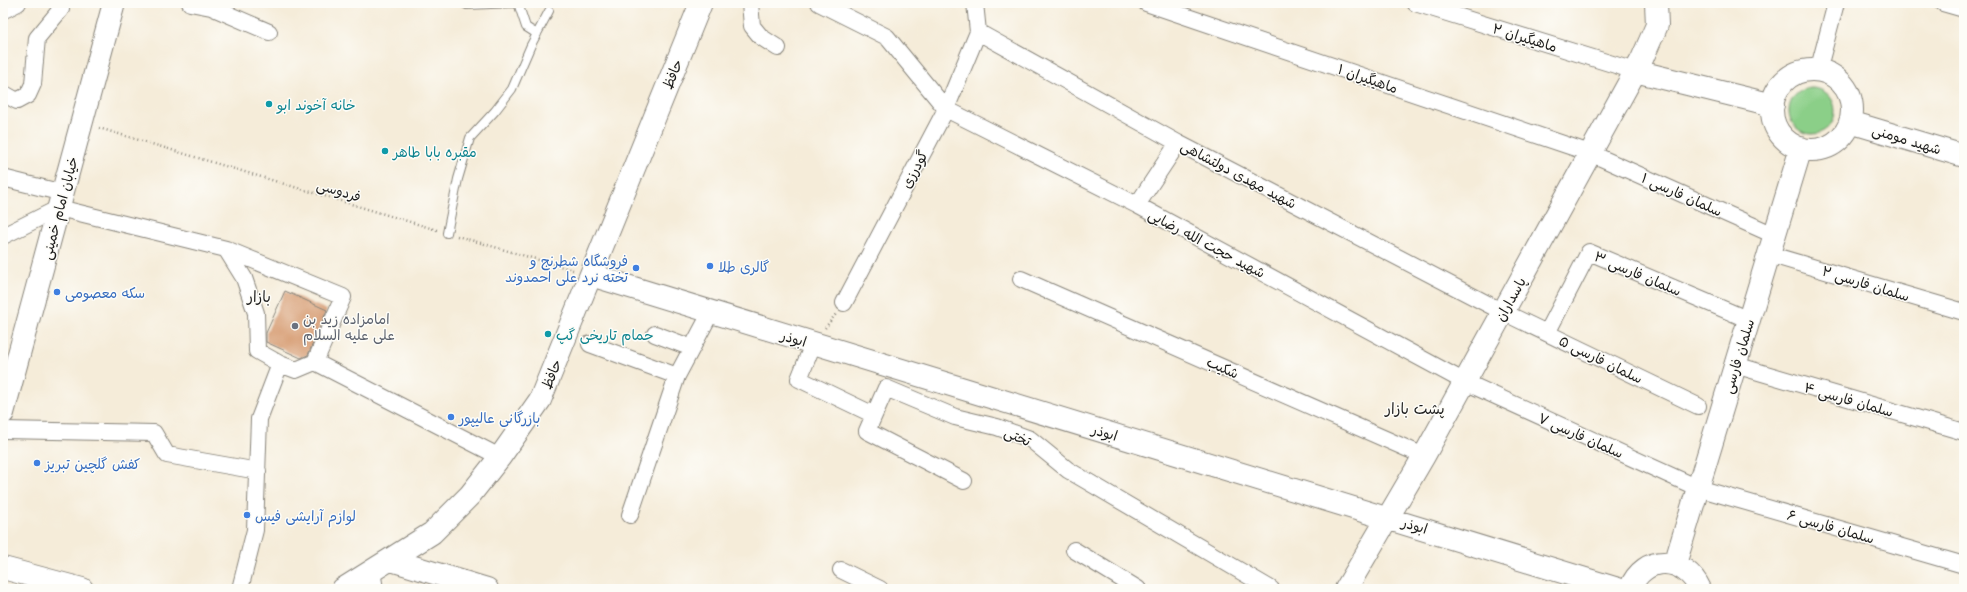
<svg xmlns="http://www.w3.org/2000/svg" width="1967" height="592" viewBox="0 0 1967 592" font-family="Mali,'Playpen Sans Arabic',sans-serif">
<style>
.grass{fill:#8bcf88;stroke:#547652}
.building{fill:#d4966b}
.lines{fill:none;stroke-linecap:round;stroke-linejoin:round}
.lane-casing{stroke:#88847a;stroke-width:10}
.street-casing{stroke:#88847a;stroke-width:18}
.secondary-casing{stroke:#88847a;stroke-width:24}
.path{stroke:#88847a;stroke-width:2.5;stroke-dasharray:1 3;stroke-linecap:butt}
.lane{stroke:#fff;stroke-width:8}
.street{stroke:#fff;stroke-width:16}
.secondary{stroke:#fff;stroke-width:22}
.culture-dot{fill:#0f9aa8;stroke:#fdfcf7;stroke-width:1.5}
.shop-dot{fill:#3f7fe0;stroke:#fdfcf7;stroke-width:1.5}
.worship-dot{fill:#6b7280;stroke:#fdfcf7;stroke-width:1.5}
.labels{text-anchor:middle;dominant-baseline:central;stroke-width:3;stroke-linejoin:round;paint-order:stroke}
.street-label{font-size:14px;fill:#1c1c1c;stroke:#fdfcf7}
.culture-label{font-size:14px;fill:#0d838f;stroke:#fdfcf7;text-anchor:start}
.shop-label{font-size:14px;fill:#366cbe;stroke:#fdfcf7;text-anchor:start}
.worship-label{font-size:14px;fill:#5b616d;stroke:#fdfcf7;text-anchor:start}
.neighbourhood-label{font-size:15px;fill:#1c1c1c;stroke:#fdfcf7}
</style>
<rect width="100%" height="100%" fill="#fdfcf7"/>
<filter id="ink" filterUnits="userSpaceOnUse"><feTurbulence type="fractalNoise" baseFrequency=".025" numOctaves="2"/><feDisplacementMap in="SourceGraphic" scale="8" xChannelSelector="R" yChannelSelector="G"/><feConvolveMatrix kernelMatrix="1 2 1 2 8 2 1 2 1" color-interpolation-filters="sRGB"/></filter>
<filter id="wash" filterUnits="userSpaceOnUse"><feTurbulence type="fractalNoise" baseFrequency=".012" numOctaves="4" result="noise"/><feDisplacementMap in="SourceGraphic" scale="16" xChannelSelector="R" yChannelSelector="G"/><feGaussianBlur stdDeviation="0.9" result="paint"/><feColorMatrix in="noise" values="0 0 0 0 0 0 0 0 0 0 0 0 0 0 0 0 0 1.4 0 .05"/><feComposite in="paint" operator="in"/></filter>
<g filter="url(#wash)">
<rect width="100%" height="100%" fill="#f5ecd9"/>
<path class="grass" d="M1789 111a23 23 0 1 1 46 0a23 23 0 1 1-46 0Z"/>
<g id="blocks">
<path class="building" d="M285 291 327 310 308 355 301 358 266 342V333Z"/>
</g>
</g>
<g filter="url(#ink)">
<use href="#blocks" fill-opacity="0" stroke="#88847a" stroke-width="1"/>
<g class="lines">
<defs>
<path id="lane" d="M463 3 467 5 517 3
M518 3 526 27 537 34
M447 233 458 179 470 138 495 111 512 89 531 45 549 11"/>
<path id="street" d="M3 3 6 9 18 3
M190 3 211 7 269 32
M750 3 752 26 761 37 778 48
M819 3 887 37 946 109 1137 205 1465 382 1698 488 1964 565
M1146 3 1590 153 1774 235
M1415 3 1635 71
M1943 3 1964 9
M978 32 1178 143 1503 312 1698 406
M1818 71 1836 3
M3 93 17 101 28 95 33 84 37 38 61 9 58 3
M3 178 63 193
M1137 205 1178 143
M3 236 59 208 226 249 343 297 315 362 500 457
M226 249 244 278 256 313 257 351 280 364 296 370 315 362
M1768 254 1964 312
M1021 279 1424 456
M844 303 946 109 978 32 975 3
M1547 333 1589 252 1749 320
M655 334 692 348
M590 344 677 376
M813 344 799 379 874 415
M1735 365 1964 432
M3 430 154 433 167 455 258 471
M964 481 867 431 886 388 955 417 997 427 1030 439 1068 470 1271 589
M630 515 677 376 711 312
M1074 550 1138 589
M841 570 880 589
M372 571 375 589
M240 589 255 530 259 419 280 364"/>
<path id="secondary" d="M1772 110a40 40 0 1 1 80 0a40 40 0 1 1-80 0Z
M1635 71 1773 105
M1850 122 1964 156
M591 275C933 381 1276 482 1618 589
M3 413 114 3
M391 560 487 589
M1675 564 1801 148
M3 568 82 589
M343 589 432 533 470 495 500 457 540 400 701 3
M1346 589 1424 456 1642 59 1657 25 1656 3
M1630 589C1644 553 1685 556 1700 589"/>
</defs>
<use href="#lane" class="lane-casing"/>
<use href="#street" class="street-casing"/>
<use href="#secondary" class="secondary-casing"/>
<path class="path" d="M99 128 437 230
M457 236 573 270
M825 328 836 314"/>
<use href="#lane" class="lane"/>
<use href="#street" class="street"/>
<use href="#secondary" class="secondary"/>
</g>
</g>
<g class="culture-dot">
<circle cx="269" cy="104" r="4"/>
<circle cx="385" cy="151" r="4"/>
<circle cx="548" cy="334" r="4"/>
</g>
<g class="shop-dot">
<circle cx="710" cy="266" r="4"/>
<circle cx="636" cy="268" r="4"/>
<circle cx="57" cy="292" r="4"/>
<circle cx="451" cy="417" r="4"/>
<circle cx="37" cy="463" r="4"/>
<circle cx="247" cy="515" r="4"/>
</g>
<circle class="worship-dot" cx="295" cy="326" r="4"/>
<g class="labels">
<g class="street-label">
<text transform="translate(1525 37) rotate(17)">ماهیگیران ۲</text>
<text transform="translate(672 74) rotate(-68)">حافظ</text>
<text transform="translate(1368 78) rotate(19)">ماهیگیران ۱</text>
<text transform="translate(1907 139) rotate(17)">شهید مومنی</text>
<text transform="translate(914 169) rotate(-62)">گودرزی</text>
<text transform="translate(1239 174) rotate(28)">شهید مهدی دولتشاهی</text>
<text transform="translate(339 190) rotate(17)">فردوسی</text>
<text transform="translate(1682 194) rotate(24)">سلمان فارسی ۱</text>
<text transform="translate(59 208) rotate(-75)">خیابان امام خمینی</text>
<text transform="translate(1207 243) rotate(28)">شهید حجت الله رضایی</text>
<text transform="translate(1638 273) rotate(23)">سلمان فارسی ۳</text>
<text transform="translate(1866 283) rotate(17)">سلمان فارسی ۲</text>
<text transform="translate(1510 299) rotate(-61)">پاسداران</text>
<text transform="translate(794 338) rotate(17)">ابوذر</text>
<text transform="translate(1738 356) rotate(-73)">سلمان فارسی</text>
<text transform="translate(1601 359) rotate(26)">سلمان فارسی ۵</text>
<text transform="translate(1223 367) rotate(24)">شکیب</text>
<text transform="translate(551 374) rotate(-68)">حافظ</text>
<text transform="translate(1849 399) rotate(16)">سلمان فارسی ۴</text>
<text transform="translate(1105 432) rotate(17)">ابوذر</text>
<text transform="translate(1581 435) rotate(24)">سلمان فارسی ۷</text>
<text transform="translate(1018 436) rotate(24)">تختی</text>
<text transform="translate(1415 525) rotate(17)">ابوذر</text>
<text transform="translate(1831 526) rotate(16)">سلمان فارسی ۶</text>
</g>
<g class="culture-label">
<text x="277" y="104">خانه آخوند ابو</text>
<text x="393" y="151">مقبره بابا طاهر</text>
<text x="556" y="334">حمام تاریخی گپ</text>
</g>
<g class="shop-label">
<text x="628" y="260" text-anchor="end">فروشگاه شطرنج و<tspan x="628" dy="16">تخته نرد علی احمدوند</tspan></text>
<text x="718" y="266">گالری طلا</text>
<text x="65" y="292">سکه معصومی</text>
<text x="459" y="417">بازرگانی عالیپور</text>
<text x="45" y="463">کفش گلچین تبریز</text>
<text x="255" y="515">لوازم آرایشی فیس</text>
</g>
<g class="worship-label">
<text x="303" y="318">امامزاده زید بن<tspan x="303" dy="16">علی علیه السلام</tspan></text>
</g>
<g class="neighbourhood-label">
<text x="259" y="296">بازار</text>
<text x="1415" y="408">پشت بازار</text>
</g>
</g>
<rect width="1967" height="592" fill="none" stroke="#fdfcf7" stroke-width="16"/>
</svg>
